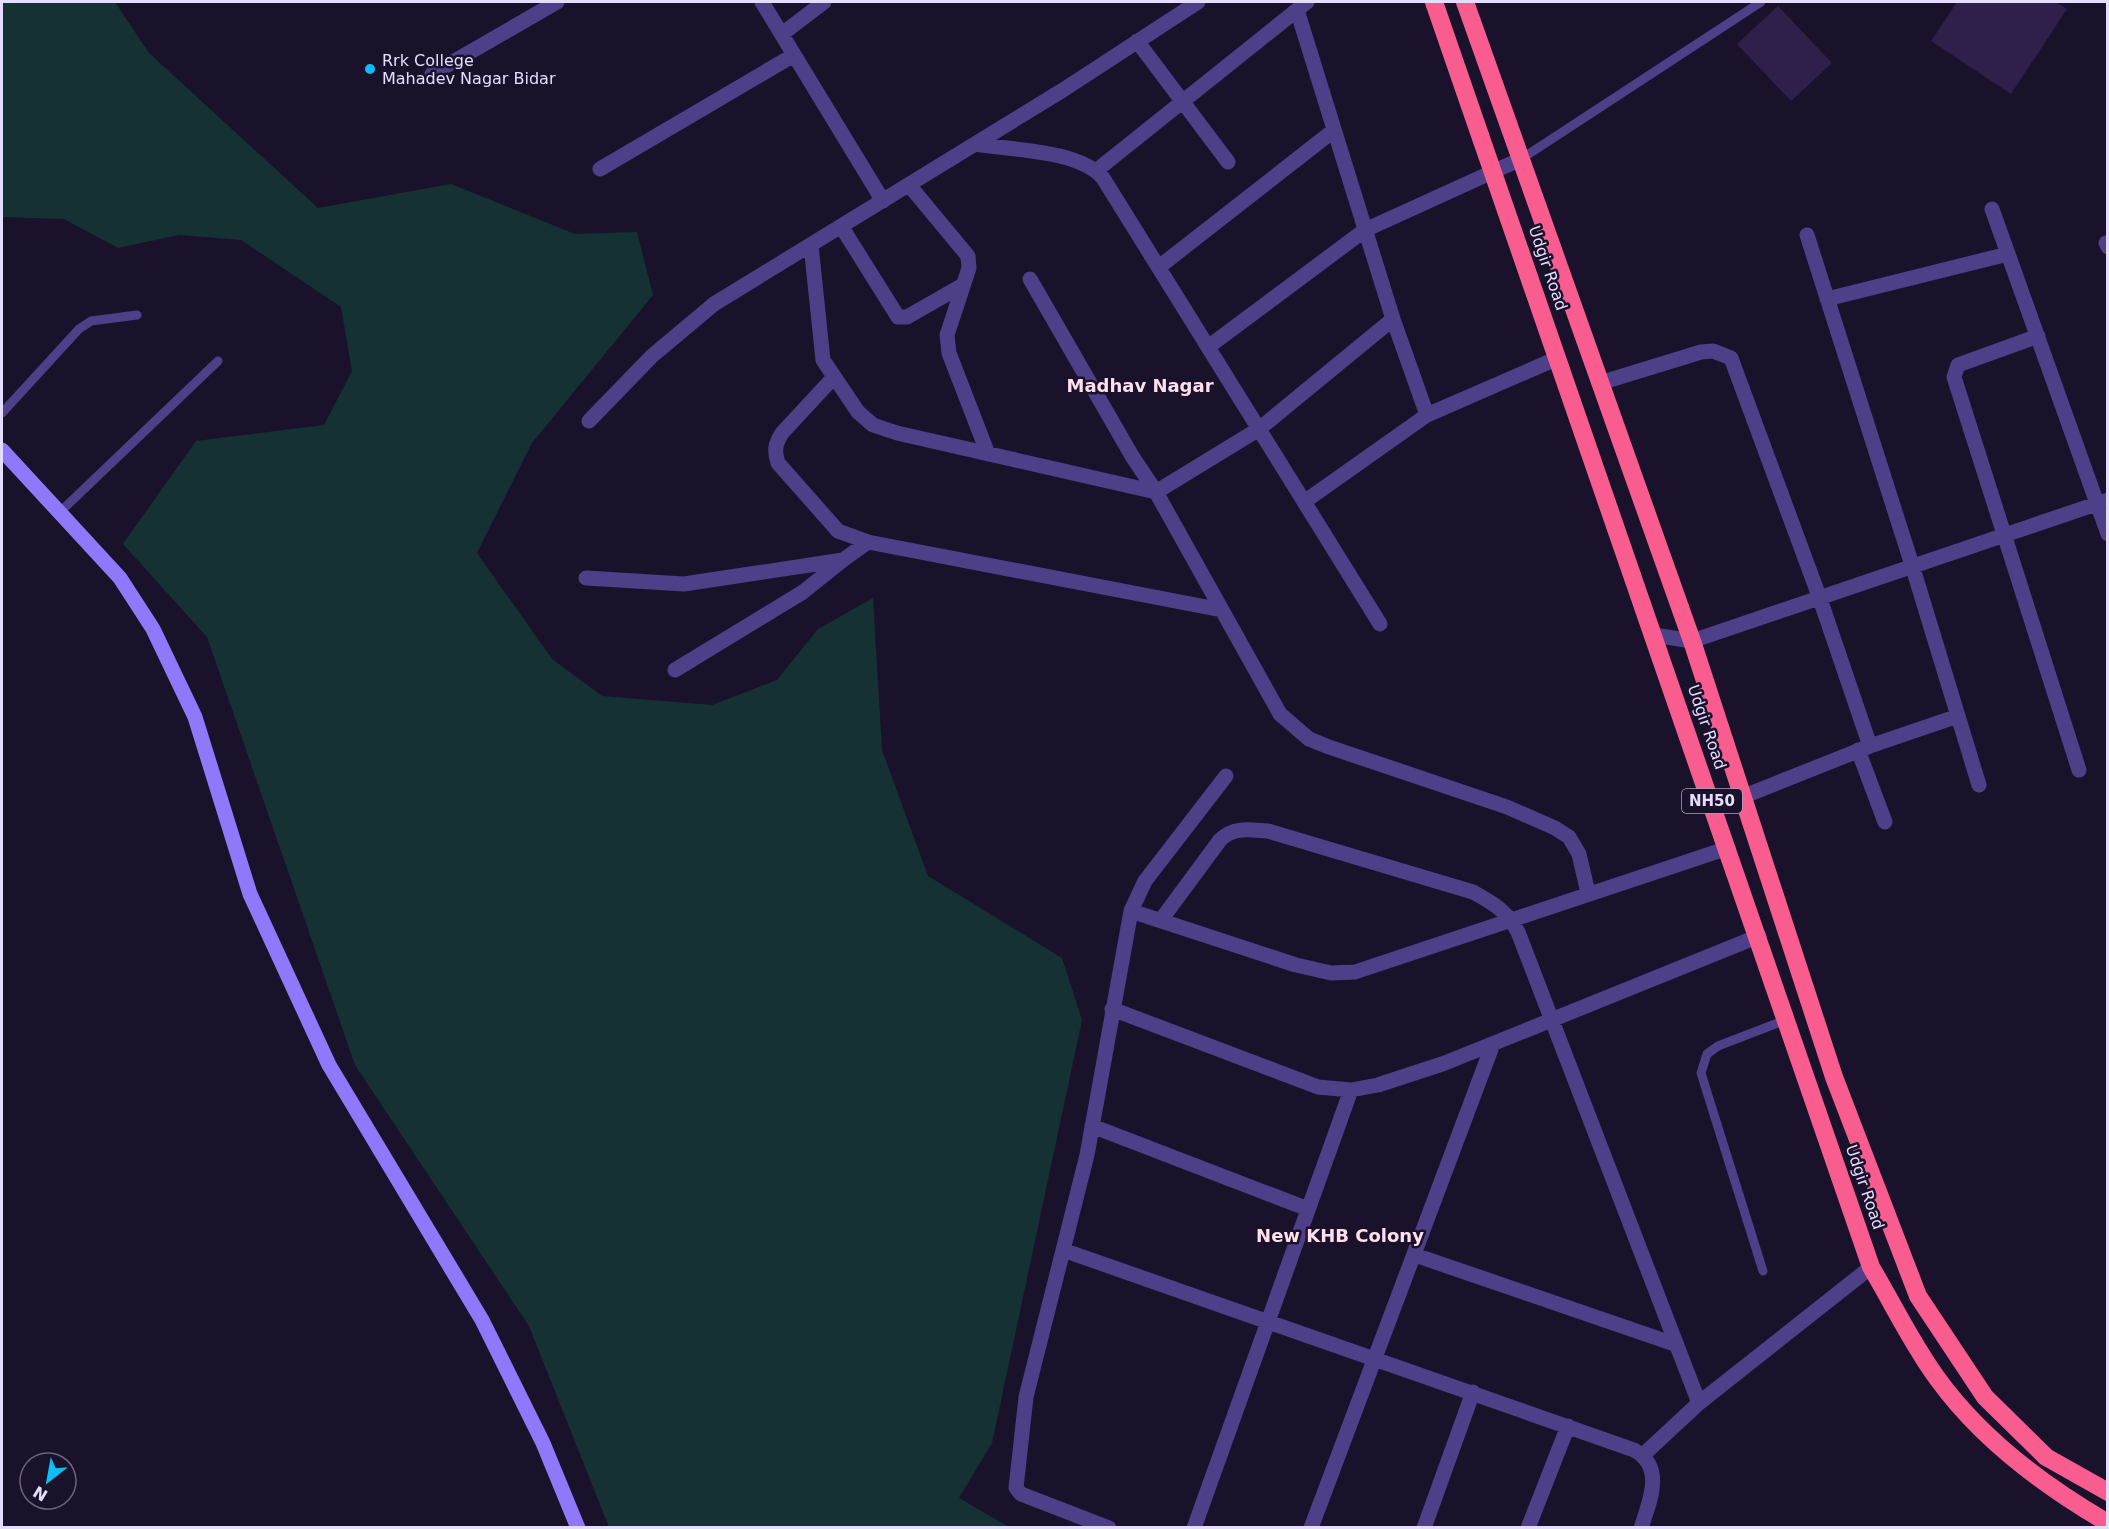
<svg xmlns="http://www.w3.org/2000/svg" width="2109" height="1529" viewBox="0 0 2109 1529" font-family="'DejaVu Sans',sans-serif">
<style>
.green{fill:#153134}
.building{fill:#2e1f4b}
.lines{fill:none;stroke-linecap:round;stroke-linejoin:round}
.lane{stroke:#4d3f88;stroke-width:9}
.street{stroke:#4d3f88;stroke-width:15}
.secondary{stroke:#8f78fa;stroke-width:15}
.highway{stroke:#f95d90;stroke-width:18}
.poi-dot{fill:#10bcf6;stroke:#1a122b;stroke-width:2}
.labels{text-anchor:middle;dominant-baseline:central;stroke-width:5;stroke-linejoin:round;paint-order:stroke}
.shield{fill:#1a122b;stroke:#a9a0bf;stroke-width:1.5}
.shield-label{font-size:15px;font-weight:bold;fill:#e6ddfe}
.poi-label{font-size:16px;fill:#e6ddfe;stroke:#1a122b;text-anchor:start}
.street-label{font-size:16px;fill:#e6ddfe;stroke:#1a122b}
.neighbourhood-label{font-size:18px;font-weight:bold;fill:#fedfee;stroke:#1a122b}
</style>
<rect width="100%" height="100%" fill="#1a122b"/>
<path class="green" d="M2 2H115L149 53 318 208 451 184 575 234 637 232 653 295 532 443 477 553 552 659 602 696 712 705 777 680 818 629 873 598 882 750 928 876 1062 958 1082 1020 992 1443 959 1498 1009 1527H609L529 1326 355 1065 207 637 123 544 196 441 324 425 352 371 341 307 241 240 179 235 118 248 64 219 2 217Z"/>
<path class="building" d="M1957 2H2056L2067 9 2011 94 1931 41Z
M1778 6 1832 63 1791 101 1737 44Z"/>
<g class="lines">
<path class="lane" d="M1521 159 1761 2
M2 413 79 329 91 321 137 315
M60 512 218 361
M1763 1271 1701 1073 1707 1054 1718 1046 1788 1019"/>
<path class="street" d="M762 2 883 201
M1297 10 1393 319 1427 415
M782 34 824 2
M1137 41 1228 162
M432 74 557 2
M975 144C1011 150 1079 150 1103 178L1380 624
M600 169 794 55
M1097 170 1307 2
M909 185 968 256 969 268 947 335 949 353 988 454
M1992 209 2108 534
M841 226 898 317H907L963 285
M1807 235 1912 565 1979 785
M2106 243 2108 247
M811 245 823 360 858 412 873 425 897 433 1156 492 1259 429 1393 319
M1159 267 1333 131
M1030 279 1132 456 1156 492 1280 714 1309 739 1329 747 1507 807 1555 828 1569 837 1579 854 1588 893
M1827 299 2008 254
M2038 336 1958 365 1954 377 2079 770
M1208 347 1365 230 1521 159
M834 377 782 433C775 444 774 451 778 463L838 531 868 542 1222 610
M1600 383 1701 352 1713 351 1731 358 1819 596 1870 746
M589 421 652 356 714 304 1063 90 1198 2
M1304 502 1427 415 1558 358
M586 578 684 584 843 560 868 542
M1654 635 1692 641 2108 500
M675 670 803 592 843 560
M1858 750 1885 822
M1742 797 1870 746 1958 716
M1131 911 1296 965 1331 973 1355 972 1728 848
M1161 920 1220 840C1234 826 1250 830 1268 831L1473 892C1493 903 1507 911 1518 932L1699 1403
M1112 1009 1318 1087 1351 1090 1378 1085 1445 1063 1759 936
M1092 1126 1308 1209
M1063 1250 1634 1450C1665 1467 1650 1500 1641 1528
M1415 1255 1677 1345
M1643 1455 1699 1403 1871 1267
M1109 1528 1021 1494 1016 1488 1026 1397 1087 1155 1131 911 1145 881 1226 776
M1194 1528 1351 1090
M1311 1528 1493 1044
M1424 1528 1473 1392
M1528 1528 1568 1426"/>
<path class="secondary" d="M2 450 120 578 153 629 195 717 250 894 329 1065 482 1320 543 1443 578 1528"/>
<path class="highway" d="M1434 2 1871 1267C1893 1304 1912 1344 1937 1378 1981 1439 2044 1486 2108 1523
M1465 2 1692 641 1834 1077 1918 1296 1985 1397 2046 1457 2108 1492"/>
</g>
<circle class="poi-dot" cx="370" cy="69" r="6"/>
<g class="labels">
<rect class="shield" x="1682" y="789" width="60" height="24" rx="4.5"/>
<g class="shield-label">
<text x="1712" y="801">NH50</text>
</g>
<g class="poi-label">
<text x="382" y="60">Rrk College<tspan x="382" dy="18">Mahadev Nagar Bidar</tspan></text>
</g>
<g class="street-label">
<text transform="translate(1548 268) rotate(71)">Udgir Road</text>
<text transform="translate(1707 727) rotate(71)">Udgir Road</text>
<text transform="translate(1865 1187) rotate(71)">Udgir Road</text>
</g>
<g class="neighbourhood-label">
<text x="1140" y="385">Madhav Nagar</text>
<text x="1340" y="1235">New KHB Colony</text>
</g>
</g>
<rect width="2109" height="1529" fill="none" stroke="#e6ddfe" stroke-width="6"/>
<g transform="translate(48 1481) rotate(211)"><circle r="28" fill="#1a122b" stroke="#6c637f" stroke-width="1.5"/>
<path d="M0-4.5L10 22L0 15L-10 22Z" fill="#10bcf6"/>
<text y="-9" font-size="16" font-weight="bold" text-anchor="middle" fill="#e6ddfe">N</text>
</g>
</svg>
